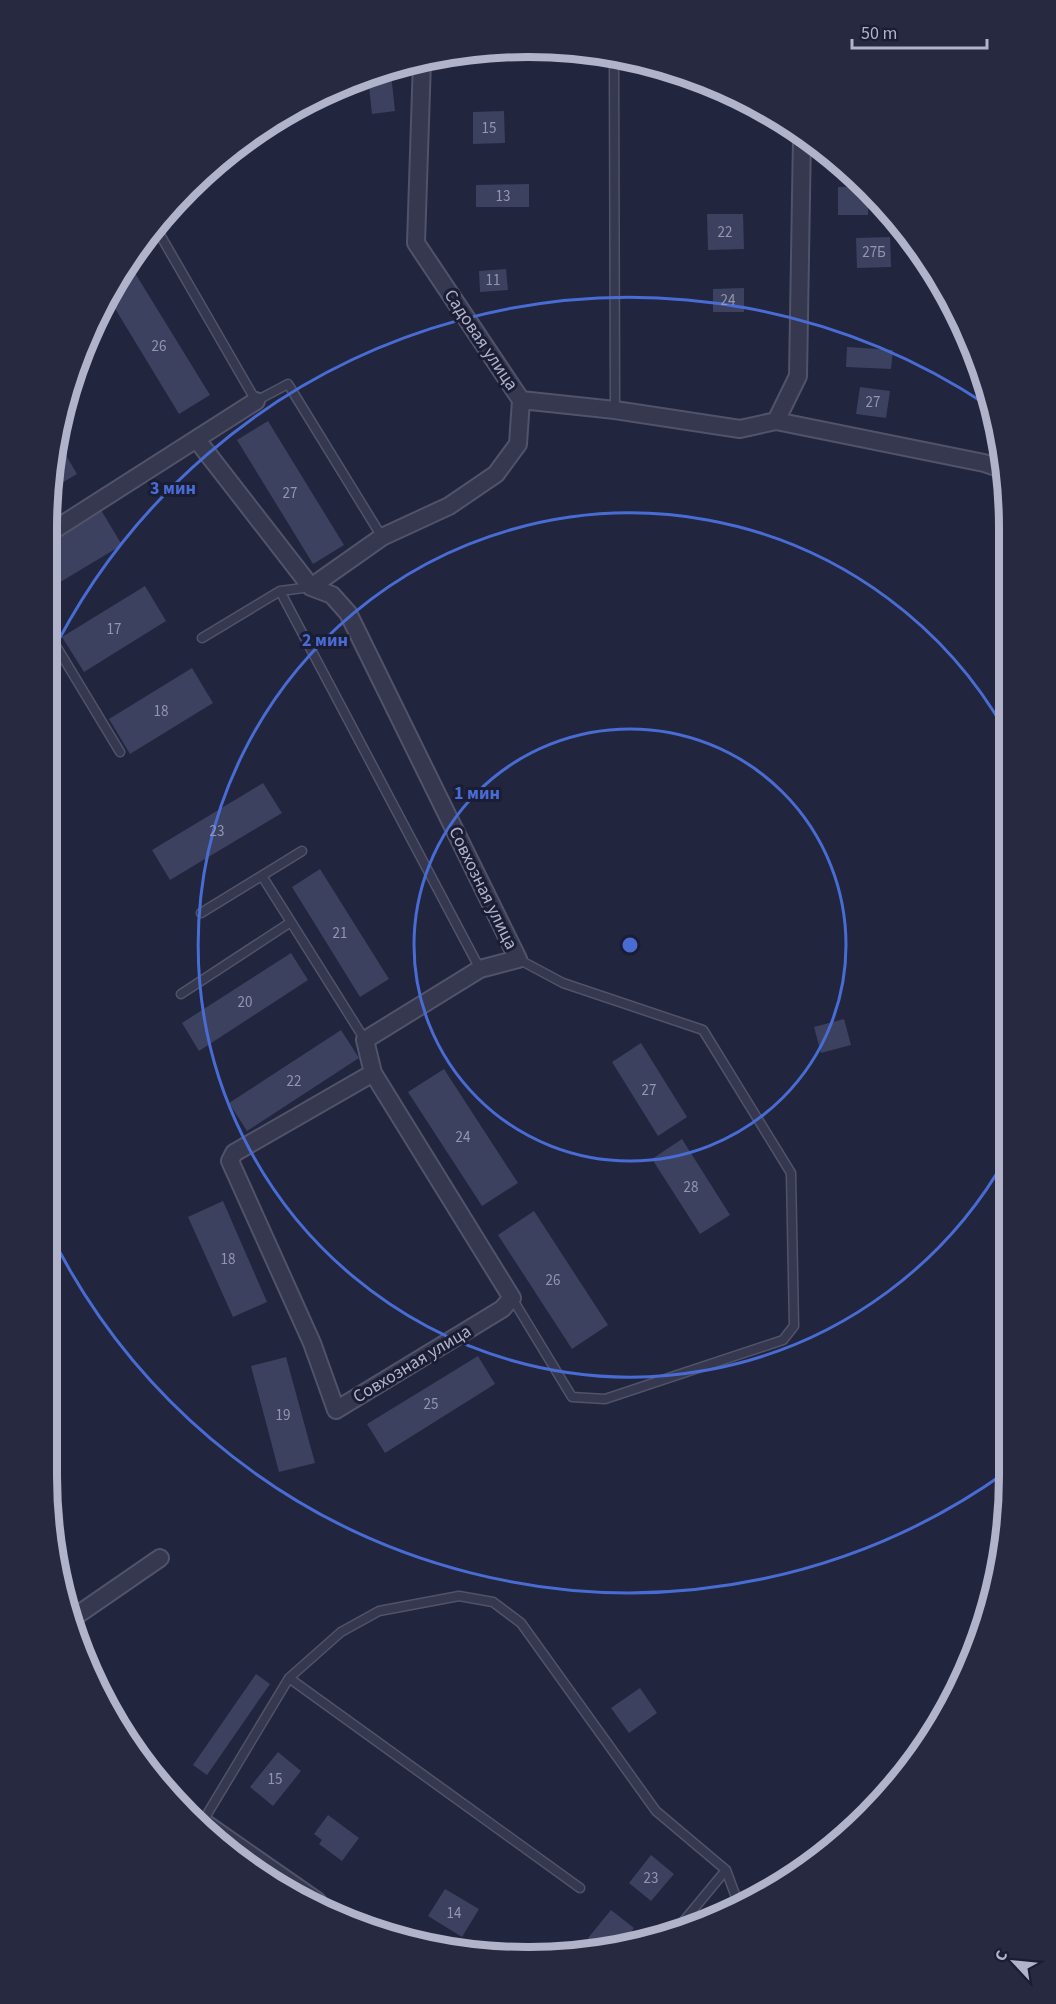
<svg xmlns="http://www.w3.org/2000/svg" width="1056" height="2004" viewBox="0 0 1056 2004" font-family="'Source Sans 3',sans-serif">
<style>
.building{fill:#3c415f}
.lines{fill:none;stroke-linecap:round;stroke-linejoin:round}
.service-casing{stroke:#505369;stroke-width:11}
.minor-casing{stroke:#505369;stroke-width:20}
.service{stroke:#35384e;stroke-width:8}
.minor{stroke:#35384e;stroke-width:16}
.ring{fill:none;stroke:#496cd4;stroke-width:3}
.labels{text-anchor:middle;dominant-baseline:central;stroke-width:6;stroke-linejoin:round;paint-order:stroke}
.number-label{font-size:15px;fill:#9396af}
.street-label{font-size:18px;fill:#b0b3ca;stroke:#1a1d33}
.rim{fill:none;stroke:#b0b3ca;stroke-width:8}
.centre{fill:#496cd4;stroke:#1a1d33;stroke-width:3}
.ring-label{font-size:18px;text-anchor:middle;font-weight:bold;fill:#496cd4;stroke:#1a1d33;stroke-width:6;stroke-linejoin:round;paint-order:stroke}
</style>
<rect width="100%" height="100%" fill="#21253e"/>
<path class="building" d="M473 50H498V57L473 56Z
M391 74 395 111 372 114 368 77Z
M504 111 505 143 473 144V112Z
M529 184V207H476V185Z
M865 186 869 191 868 215H838V187Z
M707 214H743L744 249 708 250Z
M890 237 891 267 857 268 856 238Z
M506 269 508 290 480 292 479 271Z
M135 273 210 395 179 414 108 297 115 285Z
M744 288V312H713V289Z
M847 347 893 350 891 369 846 367Z
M860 387 890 391 886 418 856 414Z
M268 421 344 545 313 564 237 440Z
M57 440 77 474 48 491Z
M101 510 122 545 47 590V542Z
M145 586 166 621 84 672 62 637Z
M192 668 213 703 130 754 109 719Z
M47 722 58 742 47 748Z
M263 783 282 813 170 880 152 850Z
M320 869 389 979 360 997 292 887Z
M291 953 308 980 199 1051 182 1023Z
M844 1019 851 1045 821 1053 814 1027Z
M341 1030 359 1058 247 1131 229 1103Z
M641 1043 687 1117 658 1136 612 1062Z
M444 1069 518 1183 482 1206 408 1092Z
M682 1139 730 1215 700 1234 652 1159Z
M223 1201 267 1302 233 1317 188 1217Z
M534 1211 608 1325 572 1349 498 1235Z
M478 1356 495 1384 385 1453 367 1424Z
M286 1357 315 1463 279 1472 251 1366Z
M256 1674 270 1684 207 1775 193 1765Z
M640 1688 657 1713 629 1733 611 1708Z
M278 1752 301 1771 273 1806 250 1787Z
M328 1815 359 1838 342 1861 319 1844 322 1840 314 1834Z
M651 1855 674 1874 651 1901 629 1883Z
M445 1889 479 1909 462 1937 428 1916Z
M611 1910 634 1928 620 1946 602 1949 588 1938Z"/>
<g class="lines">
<defs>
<path id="service" d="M614 57 615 410
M203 174 224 159
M155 226 256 401 288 384 382 537
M280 591 480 969
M47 631 120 752
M202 638 280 591 311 587
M262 876 291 922
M201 913 302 851
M181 994 291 922 365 1040
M512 1298 572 1397 605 1399 783 1340 794 1326 791 1173 703 1030 563 983 518 959
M289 1678 580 1888
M203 1821 289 1678 341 1632 379 1611 459 1596 493 1602 521 1623 656 1811 726 1870 740 1908
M673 1934 726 1870"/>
<path id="minor" d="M521 400 615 410 740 429 776 421 798 376 802 137
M776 421 984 463 1005 470
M197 440 311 587 332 595 348 613 518 959 480 969 365 1040 373 1073 234 1153 230 1161 312 1343 336 1410 502 1309 512 1298 373 1073
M47 529 57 528 256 401
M311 587 382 537 449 506 496 474 518 444 521 400 416 243 422 61
M70 1620 160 1558
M202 1821 317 1901"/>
</defs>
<use href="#service" class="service-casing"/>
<use href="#minor" class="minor-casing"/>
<use href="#service" class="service"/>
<use href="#minor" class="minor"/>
</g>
<g class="ring">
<circle cx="630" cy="945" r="216"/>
<path d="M1006 1158A432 432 0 1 1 1006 732"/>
<path d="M1006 1472A647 647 0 0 1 48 1229M48 661A647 647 0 0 1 987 405"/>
</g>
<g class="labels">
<g class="number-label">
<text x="489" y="128">15</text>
<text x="503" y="196">13</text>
<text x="725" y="232">22</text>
<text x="874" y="252">27Б</text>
<text x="493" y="280">11</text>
<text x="728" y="300">24</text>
<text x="159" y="346">26</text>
<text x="873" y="402">27</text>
<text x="290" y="493">27</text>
<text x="114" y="629">17</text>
<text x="161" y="711">18</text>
<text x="217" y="831">23</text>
<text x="340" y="933">21</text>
<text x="245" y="1002">20</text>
<text x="294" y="1081">22</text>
<text x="649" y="1090">27</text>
<text x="463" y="1137">24</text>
<text x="691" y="1187">28</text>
<text x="228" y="1259">18</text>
<text x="553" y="1280">26</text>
<text x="431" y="1404">25</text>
<text x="283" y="1415">19</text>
<text x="275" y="1779">15</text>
<text x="651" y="1878">23</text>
<text x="454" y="1913">14</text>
</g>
<g class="street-label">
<text transform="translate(481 340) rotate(56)">Садовая улица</text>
<text transform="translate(483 888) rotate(64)">Совхозная улица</text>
<text transform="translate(412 1364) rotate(-31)">Совхозная улица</text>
</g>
</g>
<path d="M0 0H1056V2004H0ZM528 57H528A471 471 0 0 1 999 528V1476A471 471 0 0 1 528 1947H528A471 471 0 0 1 57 1476V528A471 471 0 0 1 528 57Z" fill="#26293f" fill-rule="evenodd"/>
<path class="rim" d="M528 57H528A471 471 0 0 1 999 528V1476A471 471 0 0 1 528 1947H528A471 471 0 0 1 57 1476V528A471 471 0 0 1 528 57Z"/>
<circle cx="630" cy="945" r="9" class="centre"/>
<g class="ring-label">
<text x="173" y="494">3 мин</text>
<text x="325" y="646">2 мин</text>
<text x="477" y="799">1 мин</text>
</g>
<g transform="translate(1014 1962) rotate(296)" stroke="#1a1d33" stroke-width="4.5" paint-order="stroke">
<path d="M0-4.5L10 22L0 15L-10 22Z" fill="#b0b3ca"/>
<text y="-9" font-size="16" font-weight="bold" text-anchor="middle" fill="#b0b3ca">С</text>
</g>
<path d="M852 39v9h135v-9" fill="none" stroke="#b0b3ca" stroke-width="3"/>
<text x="861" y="39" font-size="18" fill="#b0b3ca" stroke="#1a1d33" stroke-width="4.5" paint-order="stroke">50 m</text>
</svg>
